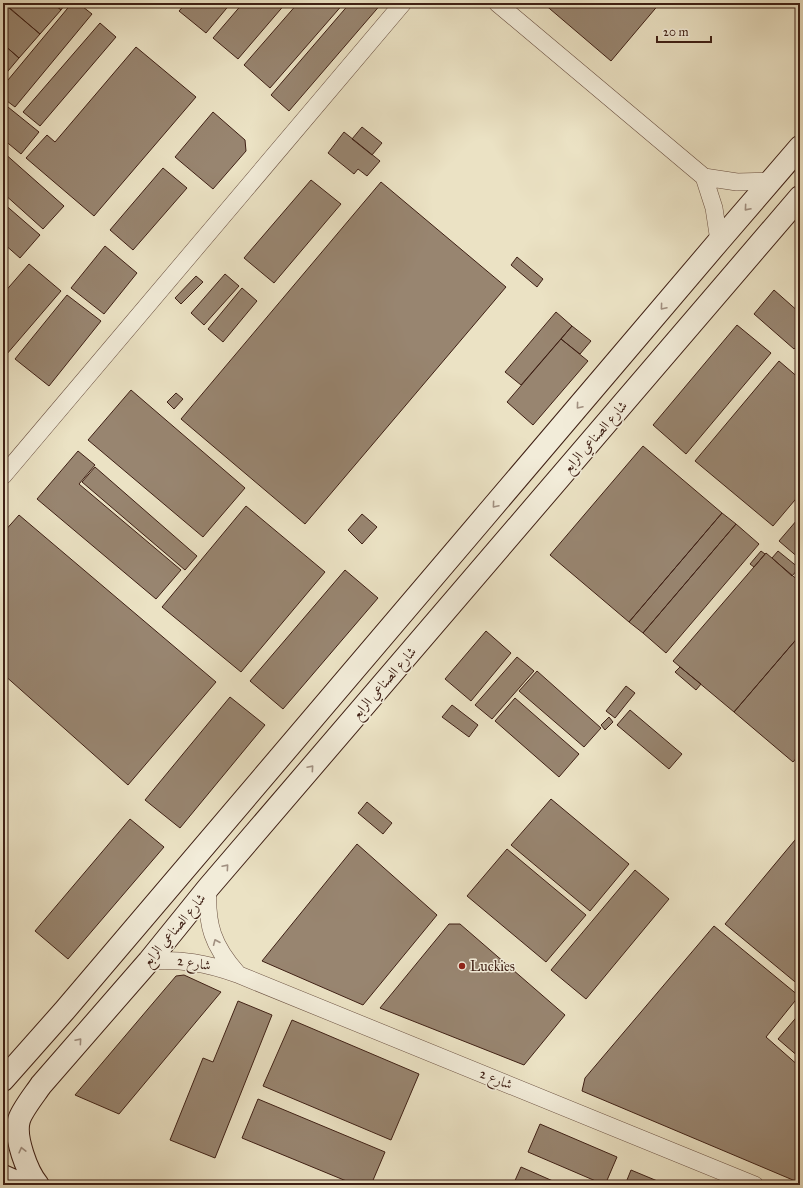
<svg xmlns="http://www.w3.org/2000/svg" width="803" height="1188" viewBox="0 0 803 1188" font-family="'IM FELL Great Primer',Amiri,serif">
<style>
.building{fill:#988570;stroke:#3f2015}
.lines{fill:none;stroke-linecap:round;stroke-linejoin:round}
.street-casing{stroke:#6a5041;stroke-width:18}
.secondary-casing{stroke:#3f2015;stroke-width:24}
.street{stroke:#f2ecd9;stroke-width:17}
.secondary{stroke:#f2ecd9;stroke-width:22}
.oneway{stroke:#a19081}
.poi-dot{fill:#8f2418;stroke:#f2ecd9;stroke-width:1.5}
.labels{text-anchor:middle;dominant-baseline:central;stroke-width:3;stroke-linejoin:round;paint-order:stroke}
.street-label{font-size:14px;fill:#3f2015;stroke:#f2ecd9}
.poi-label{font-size:14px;fill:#3f2015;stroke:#f2ecd9;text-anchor:start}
</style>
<rect width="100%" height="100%" fill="#ebe2c4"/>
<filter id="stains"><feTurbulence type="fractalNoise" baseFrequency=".005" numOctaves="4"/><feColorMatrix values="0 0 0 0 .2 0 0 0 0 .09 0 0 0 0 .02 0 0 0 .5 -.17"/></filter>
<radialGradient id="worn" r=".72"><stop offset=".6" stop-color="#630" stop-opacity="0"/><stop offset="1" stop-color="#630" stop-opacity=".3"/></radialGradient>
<path class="building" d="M3 3 40 34 19 58 3 44Z
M4 3H53L61 10 40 34Z
M53 3H66L61 10Z
M72 3H78L92 14 15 107 3 98V86Z
M186 3H231L206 33 179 11Z
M243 3H286L238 59 213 38Z
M298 3H344L270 88 244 65Z
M350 3H382L289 111 271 95Z
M543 3H660L611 61Z
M100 23 116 37 40 126 23 112Z
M3 44 19 58 3 77Z
M136 47 196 97 94 216 26 158 47 135 55 142Z
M3 103 39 132 21 154 3 139Z
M213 112 245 140 246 151 213 189 175 157Z
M362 127 382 143 372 155 352 139Z
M344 132 380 161 367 176 358 169 354 174 328 153Z
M3 152 64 206 43 229 3 193Z
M163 168 187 188 133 250 110 230Z
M311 180 341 204 274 283 244 258Z
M381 182 506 287 305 524 181 419Z
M3 203 40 235 20 258 3 243Z
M105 246 137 273 104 314 71 288Z
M517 257 543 279 537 287 511 265Z
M29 264 61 291 6 355 3 352V294Z
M225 274 239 286 204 325 191 313Z
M196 276 203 282 181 304 175 298Z
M242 288 257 301 223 342 208 329Z
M774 290 800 313V343L794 349 754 314Z
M67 295 101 321 49 386 15 359Z
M556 312 572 326 521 385 505 372Z
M737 325 771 353 686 454 653 425Z
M572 326 591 341 580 354 561 339Z
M561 339 588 361 533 425 507 402Z
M779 361 800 379V494L773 526 695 461Z
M131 390 245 488 203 537 88 440Z
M176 393 183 399 174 409 167 402Z
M643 446 722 513 629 622 550 555Z
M78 451 95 465 79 484 181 570 156 599 37 499Z
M95 467 197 556 185 570 82 482Z
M246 506 325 572 241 672 162 607Z
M722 513 736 524 643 633 629 622Z
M362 514 377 527 362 544 348 530Z
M19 515 216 682 128 785 3 674V533Z
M797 520 800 522V559L779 541Z
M736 524 759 544 666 653 643 633Z
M761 551 765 554 754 567 750 564Z
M778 551 799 568 792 576 772 558Z
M766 553 800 582V635L734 712 673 661Z
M345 570 378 598 283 709 250 681Z
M486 631 511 653 471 701 445 679Z
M800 635V754L793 762 734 712Z
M517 657 534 671 492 719 475 705Z
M680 667 701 684 696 690 675 672Z
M537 671 601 728 584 747 519 691Z
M626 686 635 693 615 718 606 711Z
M230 697 265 725 180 828 145 800Z
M515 698 579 754 559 777 495 721Z
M452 705 478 725 469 737 442 717Z
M630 710 682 754 669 769 617 725Z
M609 717 613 722 605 730 601 725Z
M551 799 629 864 590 911 511 845Z
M367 802 392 823 383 834 358 813Z
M130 819 164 847 68 959 35 931Z
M800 834V986L725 924Z
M357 844 437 915 363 1005 262 961Z
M507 849 586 915 546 962 467 896Z
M635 870 669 899 586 999 551 970Z
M449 924H460L565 1015 524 1065 380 1008Z
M714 926 799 996 766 1037 800 1067V1183L582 1091 585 1078Z
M184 975 221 992 119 1114 75 1095 176 976Z
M238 1001 272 1015 215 1158 170 1140 203 1058 213 1062Z
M800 1013V1058L778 1039Z
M292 1020 419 1074 391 1140 263 1086Z
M258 1099 385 1152 371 1185H356L242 1138Z
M540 1124 617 1157 605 1185 528 1152Z
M521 1167 562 1185H513Z
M631 1170 667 1185H625Z"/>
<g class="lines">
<defs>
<path id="street" d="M497 3 704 177 737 182 771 181
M704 177 714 208 719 241
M3 476 403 3
M208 888C206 925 213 946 237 973
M149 961C182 959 206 963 237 974L755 1185"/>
<path id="secondary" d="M3 1080 65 1010 486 515 719 241 800 147
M3 1176 23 1185
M38 1185C27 1172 14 1137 19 1120 22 1110 35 1094 41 1085L149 961 208 888 800 197"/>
</defs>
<use href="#street" class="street-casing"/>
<use href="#secondary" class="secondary-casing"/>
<use href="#street" class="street"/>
<use href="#secondary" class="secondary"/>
</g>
<defs><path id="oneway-chevron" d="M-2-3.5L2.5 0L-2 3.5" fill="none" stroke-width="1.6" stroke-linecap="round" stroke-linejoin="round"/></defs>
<g class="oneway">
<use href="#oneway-chevron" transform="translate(747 208) rotate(131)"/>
<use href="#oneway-chevron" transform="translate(663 307) rotate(130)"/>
<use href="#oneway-chevron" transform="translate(579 406) rotate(130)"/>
<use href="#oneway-chevron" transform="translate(495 505) rotate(130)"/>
<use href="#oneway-chevron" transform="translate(311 768) rotate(-49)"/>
<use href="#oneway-chevron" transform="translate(226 867) rotate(-49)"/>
<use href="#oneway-chevron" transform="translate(216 942) rotate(-113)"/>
<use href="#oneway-chevron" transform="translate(79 1041) rotate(-49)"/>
<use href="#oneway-chevron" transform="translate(22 1150) rotate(-104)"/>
</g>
<circle class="poi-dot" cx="462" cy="966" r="4"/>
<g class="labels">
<g class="street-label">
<text transform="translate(595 437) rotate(-49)">شارع الصناعي الرابع</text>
<text transform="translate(384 683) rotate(-49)">شارع الصناعي الرابع</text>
<text transform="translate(174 930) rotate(-50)">شارع الصناعي الرابع</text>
<text transform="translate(194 963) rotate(9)">شارع 2</text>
<text transform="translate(496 1079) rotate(22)">شارع 2</text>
</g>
<g class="poi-label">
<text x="470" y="966">Luckies</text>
</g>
</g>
<rect width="803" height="1188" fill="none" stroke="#ebe2c4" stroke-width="16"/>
<rect x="4" y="4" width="795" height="1180" fill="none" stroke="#3f2015" stroke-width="2"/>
<rect x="8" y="8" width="787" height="1172" fill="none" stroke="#3f2015"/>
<path d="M657 36v6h54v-6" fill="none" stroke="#3f2015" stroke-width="2"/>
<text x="663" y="36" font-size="12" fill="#3f2015" stroke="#f2ecd9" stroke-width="3" paint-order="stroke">20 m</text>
<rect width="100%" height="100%" filter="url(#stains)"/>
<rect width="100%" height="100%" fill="url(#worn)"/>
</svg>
